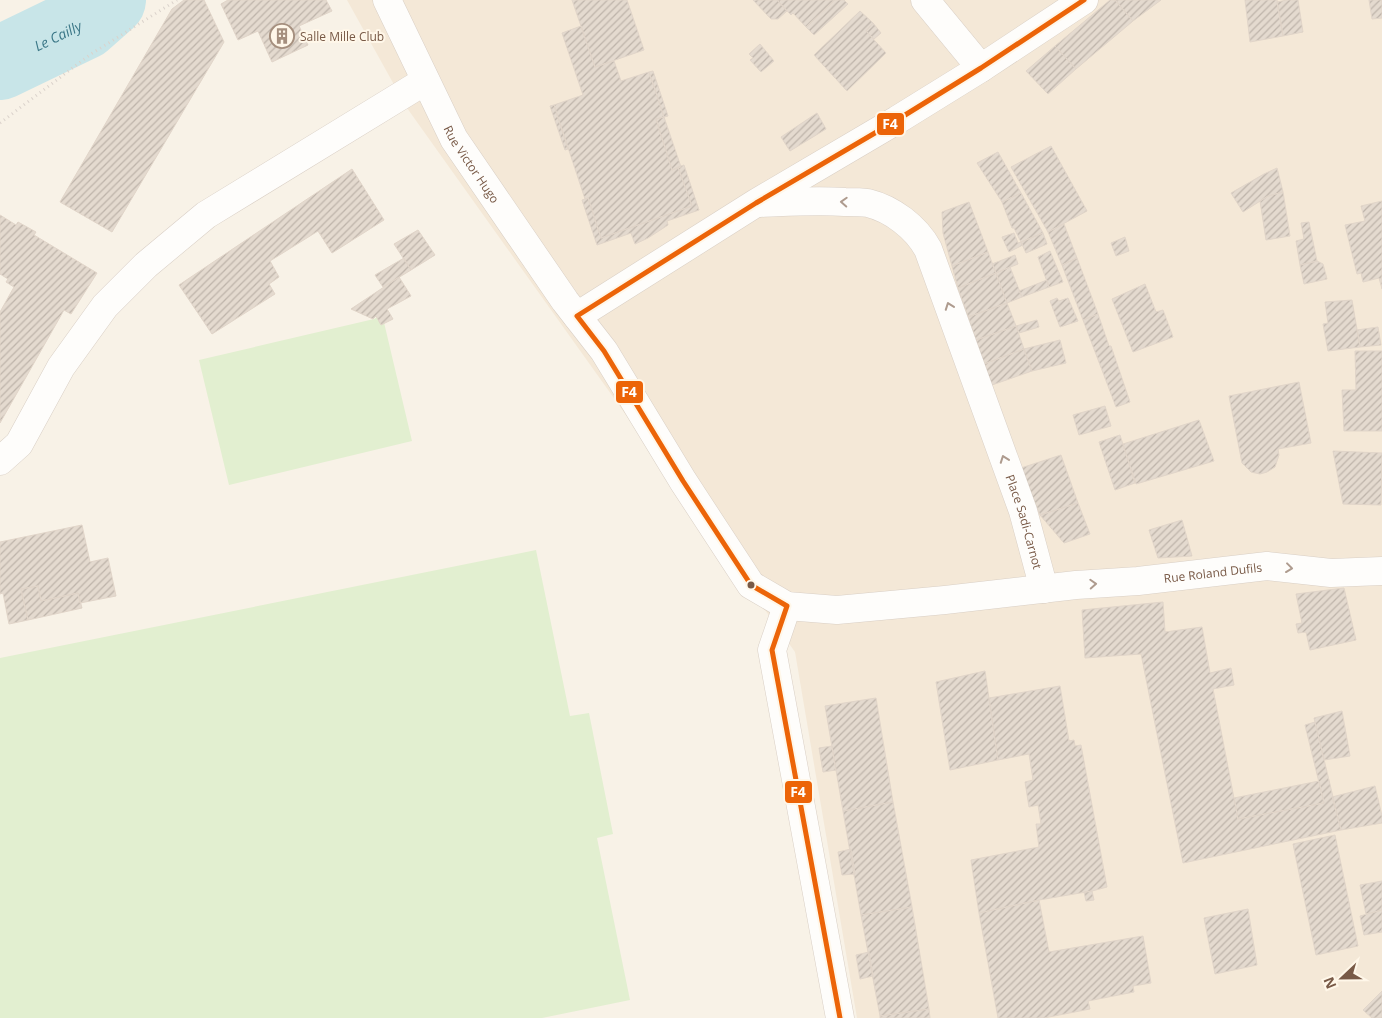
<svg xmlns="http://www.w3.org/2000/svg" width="1382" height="1018" viewBox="0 0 1382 1018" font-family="'Open Sans',sans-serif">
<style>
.residential{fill:#f4e8d7}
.green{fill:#e2efd0}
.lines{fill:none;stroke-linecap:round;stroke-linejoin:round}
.river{stroke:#c8e5e8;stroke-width:74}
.building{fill:url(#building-hatch);stroke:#e1d5c9}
.minor-casing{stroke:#d9cfc5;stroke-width:29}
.path{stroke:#dad2cb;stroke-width:3;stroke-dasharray:1 4;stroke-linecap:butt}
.minor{stroke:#fefdfb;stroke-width:28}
.bus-1-casing{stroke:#fff7e9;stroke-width:9}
.bus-1{stroke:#ec6408;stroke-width:5}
.oneway{stroke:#ae9b8e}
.bus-dot{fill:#785946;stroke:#fff7e9;stroke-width:2}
.labels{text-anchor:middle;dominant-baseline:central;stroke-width:4;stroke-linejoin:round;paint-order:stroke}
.poi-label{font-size:12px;fill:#785946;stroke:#fff7e9;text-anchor:start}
.street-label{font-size:12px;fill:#785946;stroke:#fff7e9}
.water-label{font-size:14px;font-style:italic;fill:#3b7787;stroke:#fff7e9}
.line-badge{stroke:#fff7e9;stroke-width:2}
.badge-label{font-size:14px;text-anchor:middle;font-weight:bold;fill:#fff}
</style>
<defs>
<pattern id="building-hatch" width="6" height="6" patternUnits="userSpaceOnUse" patternTransform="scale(1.25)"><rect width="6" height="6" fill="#e4dacf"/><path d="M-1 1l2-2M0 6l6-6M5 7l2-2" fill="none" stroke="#beb4aa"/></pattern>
</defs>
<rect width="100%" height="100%" fill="#f8f2e7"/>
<path class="residential" d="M347 0H1382V1018H857L795 652 407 108Z"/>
<path class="green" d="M382 314 412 441 229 485 199 360 374 319Z
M536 550 570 716 589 713 613 834 597 838 630 1000 542 1018H0V658Z"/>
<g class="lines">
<path class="river" id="s1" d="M0 63 83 23 109 0"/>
</g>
<path class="building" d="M184 0H204L224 42 112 232 60 202 172 9Z
M228 0H326L332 11 299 26 308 45 272 62 258 31 238 40 221 4Z
M572 0H627L644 50 595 67Z
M753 0H777L787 11 778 19H771Z
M777 0H835L806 27 793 13 791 15Z
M835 0H844L848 4 814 35 806 27Z
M1110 0H1115L1133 21 1076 69 1055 46Z
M1115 0H1161L1133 21Z
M1245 0H1277L1283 36 1250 42Z
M1287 0H1298L1303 32 1283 36 1277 2Z
M1369 0H1382V18L1372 19Z
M860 11 873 23 866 31 886 53 847 91 814 55Z
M873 23 881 33 874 39 866 31Z
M581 26 595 67 614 61 621 81 649 72 664 117 656 119 672 170 678 167 692 206 601 238 588 198 585 199 554 105 583 95 562 33Z
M760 44 774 61 761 72 750 60 753 58 749 54Z
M1055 46 1076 69 1048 94 1026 71Z
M653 71 668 116 664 117 649 72Z
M554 105 568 149 565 150 550 106Z
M817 113 826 129 790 151 781 137Z
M664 117 681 167 672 170 656 119Z
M1051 146 1087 211 1048 232 1011 167Z
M998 152 1021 193 1002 202 977 163Z
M684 165 699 210 667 221 668 225 648 238 635 244 631 233 597 245 582 200 588 198 601 238 692 206 678 167Z
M1277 168 1283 192 1268 196 1243 212 1231 193 1264 174Z
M352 169 384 220 332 253 318 231 270 261 279 277 269 284 275 294 212 334 179 285Z
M1283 192 1290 236 1266 240 1260 201 1268 196Z
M1021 193 1043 233 1021 242 1014 228H1012L1002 202Z
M1382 201V289L1379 278 1363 282 1361 273 1357 274 1345 225 1365 221 1361 206Z
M969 202 988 252 952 266 943 233 942 212Z
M0 215 16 225 18 222 36 232 34 235 97 273 71 314 64 310 0 423V312L14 287 6 282 8 279 0 274Z
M1309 222 1317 261 1300 265 1296 241 1304 239 1301 223Z
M1064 224 1077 258 1062 265 1048 232Z
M418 230 435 255 411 270 394 244Z
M1014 233 1018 243 1021 242 1023 245 1009 252 1002 237Z
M1043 233 1047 244 1026 253 1021 242Z
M1125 237 1129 251 1116 256 1111 243Z
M1050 251 1063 282 1049 287 1038 257Z
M988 252 996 273 958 288 952 266Z
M1015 255 1018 264 996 273 992 264Z
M404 258 411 270 383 287 375 275Z
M1077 258 1098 314 1083 320 1062 265Z
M1317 261 1323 264 1327 279 1304 284 1300 265Z
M1010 267 1022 297 1007 303 996 273Z
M996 273 1007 303 968 317 958 288Z
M399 277 411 296 387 309 393 319 381 325 376 316 373 319 351 309Z
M1047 280 1049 287 1022 297 1019 291Z
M1145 284 1156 312 1163 310 1173 337 1133 352 1112 299Z
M1057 298 1059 301 1068 298 1078 321 1060 327 1050 301Z
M1352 300 1360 347 1328 351 1323 324 1328 323 1325 302Z
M1007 303 1016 326 976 340 968 317Z
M1098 314 1109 346H1111L1130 402 1116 407 1083 320Z
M1037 320 1039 327 1019 333 1016 326Z
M1016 326 1024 349 984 364 976 340Z
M1378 327 1381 345 1360 347 1357 330Z
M1060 340 1066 363 1032 371 1024 349Z
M1024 349 1032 371 992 385 984 364Z
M1355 351H1382V431H1344L1342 390H1356Z
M1299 382 1311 443 1278 449 1279 455 1275 467 1267 472 1260 474 1251 472 1242 463 1229 396Z
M1105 406 1111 426 1079 435 1073 415Z
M1199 420 1214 461 1136 484 1123 444Z
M1120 435 1135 483 1115 490 1099 442Z
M1333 451 1382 453 1381 505 1343 504Z
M1061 455 1078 503 1040 515 1021 468Z
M1078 503 1090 534 1064 543 1040 515Z
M1182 520 1192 556 1158 558 1149 530Z
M82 525 90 562 108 558 116 596 80 603 78 593 41 601 38 586 21 589 28 620 9 624 3 593 0 594V542Z
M38 586 41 601 78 593 82 608 28 620 21 589Z
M1344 588 1356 640 1310 650 1306 632 1298 633 1296 624 1302 623 1296 594Z
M1163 602 1165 632 1202 627 1210 673 1231 668 1234 685 1213 689 1238 819 1324 803 1305 725 1315 722 1341 830 1183 863 1141 654 1085 658 1082 610Z
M985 671 998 760 950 770 936 682Z
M1060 686 1069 741 1074 740 1075 746 1081 745 1107 887 1092 891 1039 900 979 913 971 860 1039 847 1036 824H1041L1038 805 1029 807 1025 782 1033 780 1029 754 998 760 989 698Z
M876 698 893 802 843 811 825 706Z
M1342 711 1350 756 1324 760 1314 718Z
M832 746 836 770 823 772 819 748Z
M1319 781 1324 803 1238 819 1234 798Z
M1375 786 1382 816V823L1341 830 1332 797Z
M893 802 912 907 861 915 843 811Z
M1335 835 1358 946 1316 955 1293 844Z
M851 849 855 874 842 875 838 852Z
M1382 881V910L1366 914 1360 885Z
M1092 891 1094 900 1086 901 1084 892Z
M1039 900 1049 952 1143 936 1151 983 1133 986 1134 992 1088 1001 1090 1009 1044 1018H998L979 913Z
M912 907 929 1009 880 1016 861 915Z
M1248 909 1257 965 1215 974 1204 918Z
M1382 910V932L1364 935 1360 916Z
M869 952 873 976 860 979 856 955Z
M1382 991V1018H1372L1363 1010Z
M929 1009 930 1018H880V1016Z"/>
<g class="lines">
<defs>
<g id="minor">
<path id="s2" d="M387 0 454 139 565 301 604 351 683 481 751 585 787 606 837 610 945 600 1076 585 1138 581 1267 566 1331 573 1382 571"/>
<path d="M925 0 981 68"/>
<path id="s3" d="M759 203C788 202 816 200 845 202 852 202 861 202 868 203 892 209 916 227 928 249L1023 511 1044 589"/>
<path d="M577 316 756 203 897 120 981 68 1084 0"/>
<path d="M0 461 19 444 61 367 105 306 146 265 206 215 425 81"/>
<path d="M787 606 772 650 840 1018"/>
</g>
</defs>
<use href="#minor" class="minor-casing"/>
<path class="path" d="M0 123 91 54 177 0"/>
<use href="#minor" class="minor"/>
<defs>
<path id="bus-1" d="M840 1018 772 650 787 606 751 585 683 481 604 351 577 316 756 203 897 120 981 68 1084 0"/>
</defs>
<use href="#bus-1" class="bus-1-casing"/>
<use href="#bus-1" class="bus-1"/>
</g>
<defs><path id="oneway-chevron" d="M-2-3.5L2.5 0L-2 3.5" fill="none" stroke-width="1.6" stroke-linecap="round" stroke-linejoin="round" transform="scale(1.25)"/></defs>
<g class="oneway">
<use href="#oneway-chevron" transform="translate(844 202) rotate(-177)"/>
<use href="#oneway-chevron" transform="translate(949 306) rotate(-110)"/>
<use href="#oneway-chevron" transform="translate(1004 459) rotate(-110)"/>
<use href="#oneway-chevron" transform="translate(1289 568) rotate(7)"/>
<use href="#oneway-chevron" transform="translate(1093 584) rotate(-3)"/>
</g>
<defs>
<symbol id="building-ring" viewBox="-11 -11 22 22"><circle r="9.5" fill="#fff7e9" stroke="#a58f7e" stroke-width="1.5"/><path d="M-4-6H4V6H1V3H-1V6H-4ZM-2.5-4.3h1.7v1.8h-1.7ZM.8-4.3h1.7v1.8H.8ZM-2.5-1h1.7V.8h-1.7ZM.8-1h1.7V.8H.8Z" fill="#a58f7e"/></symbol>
</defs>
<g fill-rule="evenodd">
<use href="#building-ring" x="268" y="22" width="28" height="28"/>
</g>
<circle class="bus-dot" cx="751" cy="585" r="4.5"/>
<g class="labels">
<g class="poi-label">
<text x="300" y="36">Salle Mille Club</text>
</g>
<g class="street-label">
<text stroke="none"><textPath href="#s2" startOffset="185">Rue Victor Hugo</textPath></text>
<text stroke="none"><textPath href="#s3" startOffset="476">Place Sadi-Carnot</textPath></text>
<text stroke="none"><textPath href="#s2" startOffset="1160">Rue Roland Dufils</textPath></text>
</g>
<g class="water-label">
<text stroke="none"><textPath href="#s1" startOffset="64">Le Cailly</textPath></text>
</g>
</g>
<g class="line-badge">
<rect x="876" y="112" width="29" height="24" rx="5" fill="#ec6408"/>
<rect x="615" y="380" width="29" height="24" rx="5" fill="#ec6408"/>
<rect x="784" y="780" width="29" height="24" rx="5" fill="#ec6408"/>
</g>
<g class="badge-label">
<text x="890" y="129">F4</text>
<text x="629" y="397">F4</text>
<text x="798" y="797">F4</text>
</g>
<g transform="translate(1342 978) rotate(248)" stroke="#fff7e9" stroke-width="4" paint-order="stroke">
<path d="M0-4L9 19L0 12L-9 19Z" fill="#785946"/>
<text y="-8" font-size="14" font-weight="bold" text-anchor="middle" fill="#785946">N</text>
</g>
</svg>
